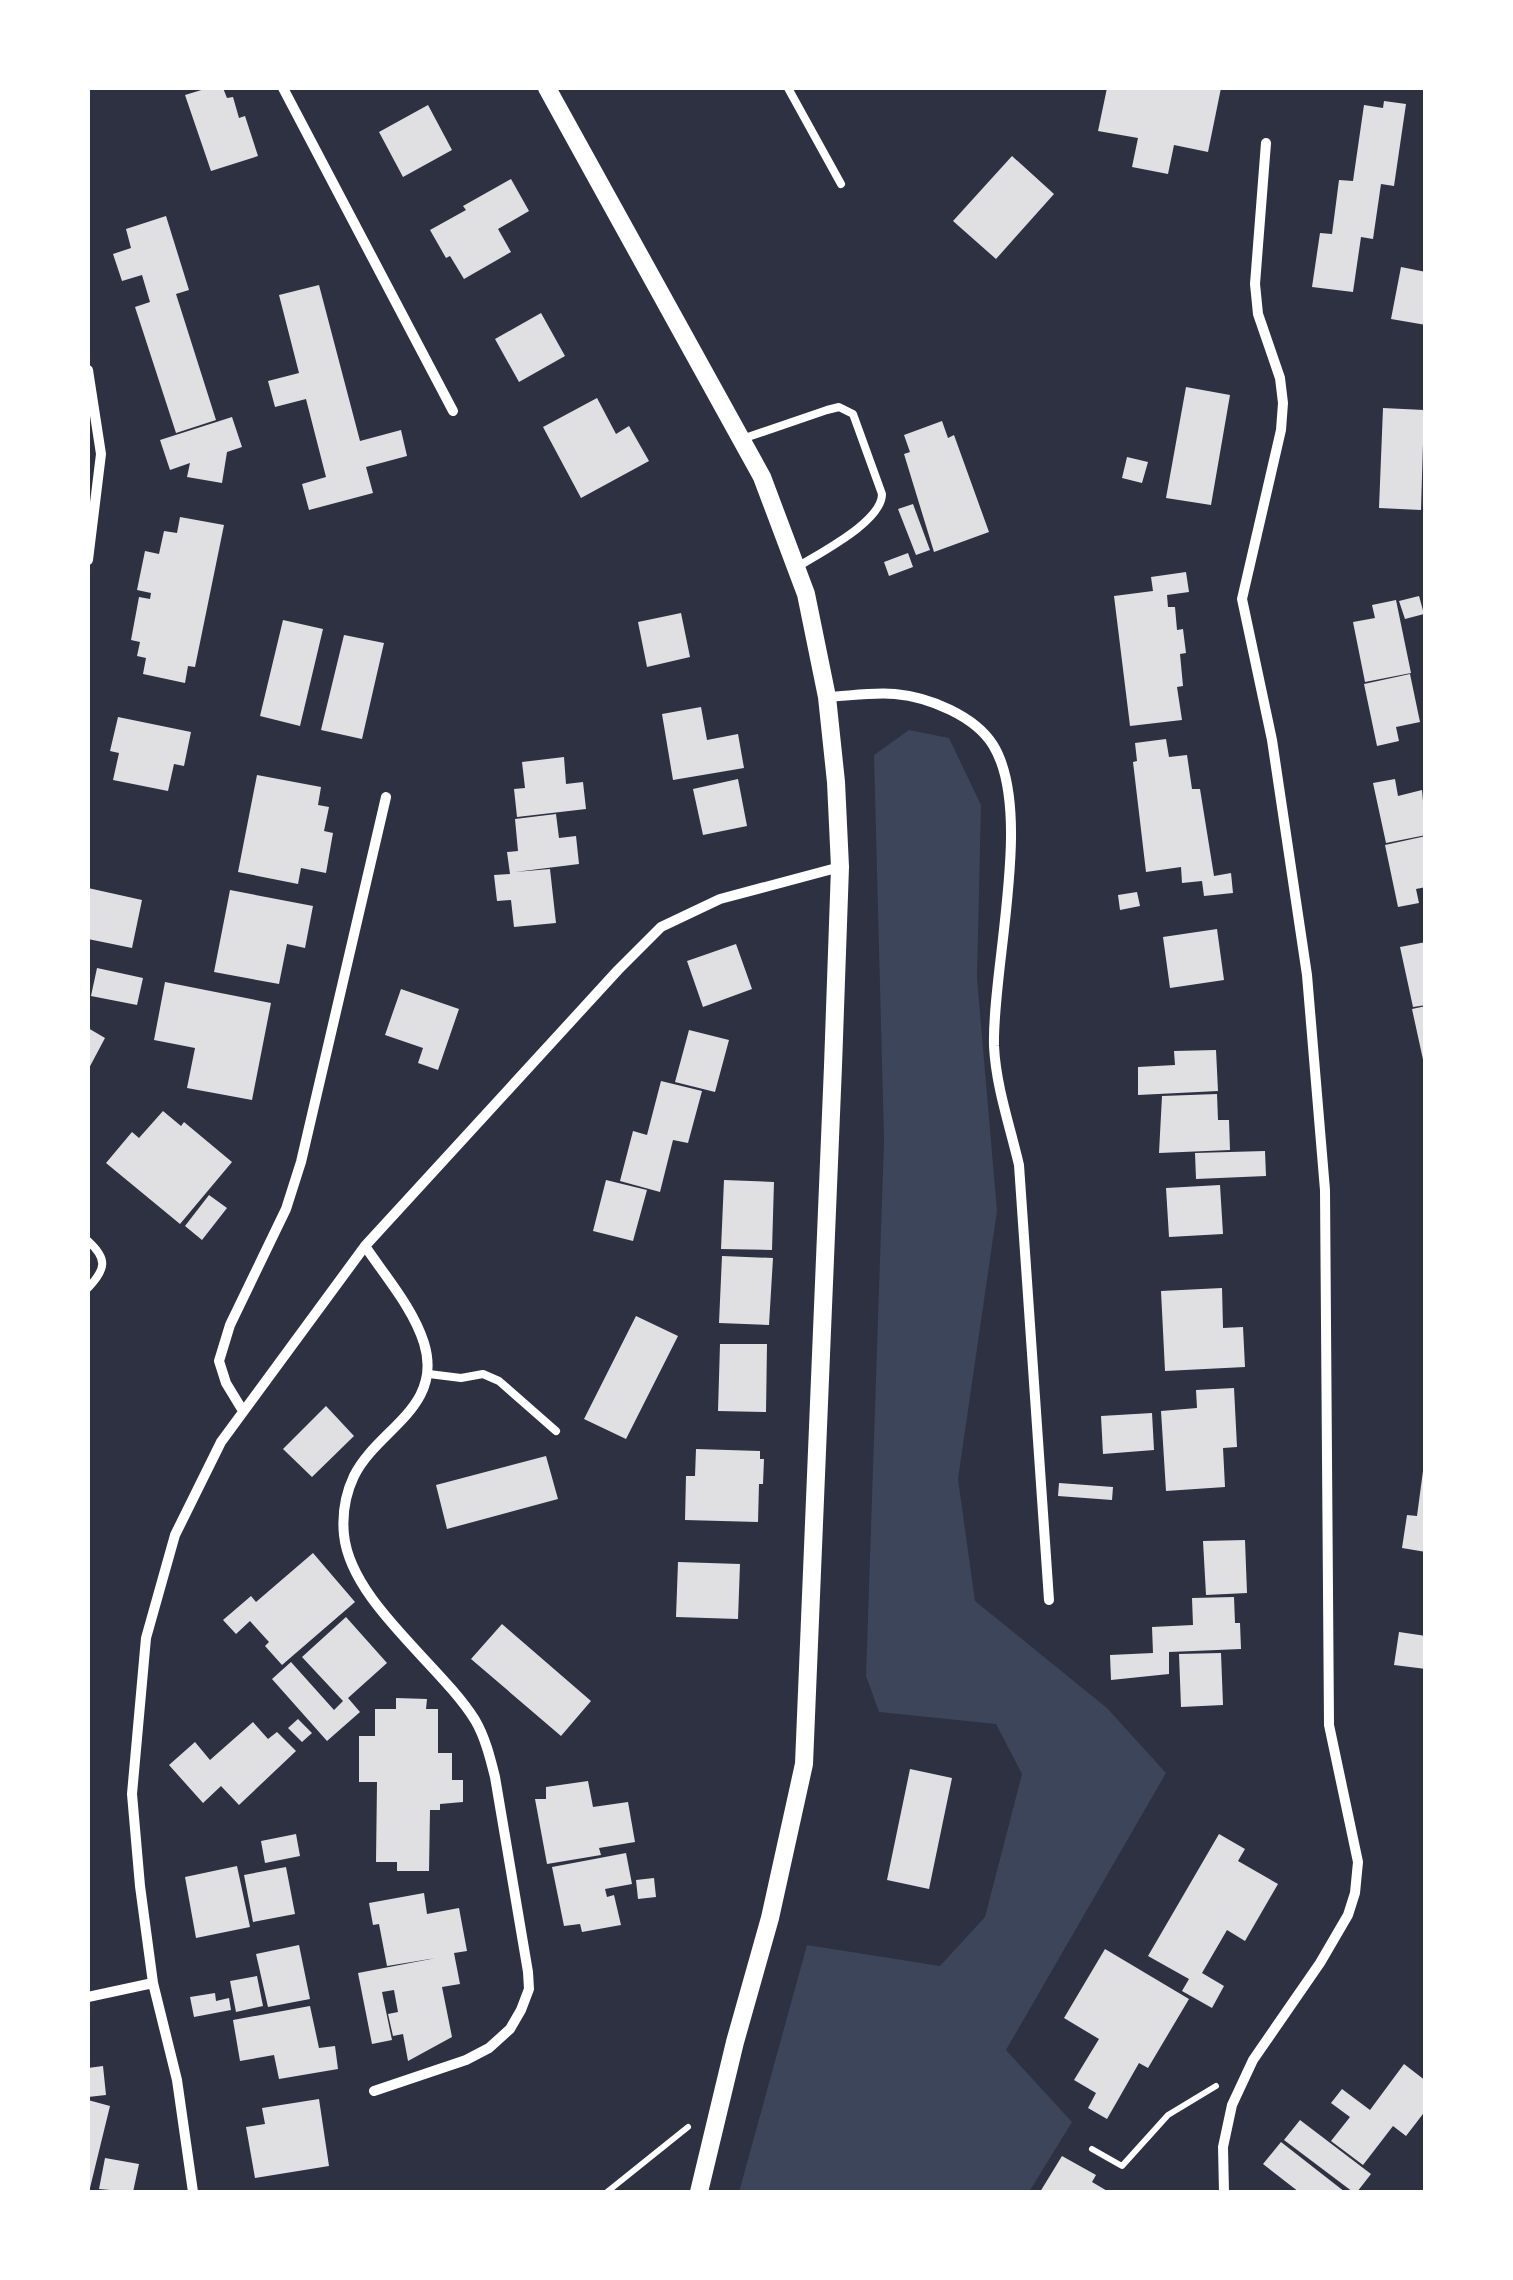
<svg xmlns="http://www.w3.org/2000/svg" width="1513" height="2280" viewBox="0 0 1513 2280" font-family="'Golos Text',sans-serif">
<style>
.green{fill:#3c4559}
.building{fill:#e0e0e3}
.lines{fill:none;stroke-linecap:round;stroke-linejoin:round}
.path{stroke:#fff;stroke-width:6}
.service{stroke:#fff;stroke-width:8}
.minor{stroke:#fff;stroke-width:10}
.tertiary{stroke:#fff;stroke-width:18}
</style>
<rect width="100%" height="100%" fill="#2d3142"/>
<path class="green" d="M909 730 949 738 981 805 977 978 997 1211 958 1479 975 1601 1107 1708 1166 1773 1006 2050 1072 2122 1029 2192H739L807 1945 940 1966 985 1917 1022 1774 996 1724 879 1712 866 1676 884 1141 874 755Z"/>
<path class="building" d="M208 88H223L227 98 233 97 239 118 245 116 258 156 211 171 185 95Z
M1107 88H1221L1208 152 1174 145 1168 174 1132 167 1138 138 1098 131Z
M1384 101 1406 104 1394 186 1381 184 1373 239 1361 237 1353 292 1312 287 1320 233 1332 234 1339 180 1353 181 1364 105 1383 108Z
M428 105 452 150 403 177 379 132Z
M1012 156 1054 194 996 259 953 221Z
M511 179 529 211 498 229 511 252 464 279 450 256 446 258 430 230 466 210 463 206Z
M166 216 189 290 176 294 216 420 176 433 135 307 150 302 142 275 122 281 113 254 131 248 126 229Z
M1401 267 1426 272V325L1391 319Z
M319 285 360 441 401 430 407 456 366 467 373 493 309 510 302 484 326 477 306 399 275 407 268 381 299 373 279 295Z
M541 313 565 356 519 382 495 339Z
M1186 387 1230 395 1211 505 1166 498Z
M597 398 616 434 629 426 649 461 581 498 543 427Z
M1383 408 1424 410 1421 510 1379 508Z
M232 417 242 447 227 452 222 483 187 477 190 463 170 470 160 440Z
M942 421 948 438 954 435 989 532 934 552 904 454 910 452 904 435Z
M1127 457 1148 462 1142 483 1122 478Z
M913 504 930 550 916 555 898 509Z
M180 517 224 525 195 667 188 666 185 683 143 674 146 658 137 656 140 642 131 640 139 597 150 599 151 593 137 590 145 551 159 554 164 531 177 533Z
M908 553 913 567 889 576 884 562Z
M1186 572 1189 592 1167 595 1168 607H1175L1177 630 1183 629 1186 653 1180 654 1183 686 1177 687 1182 720 1130 726 1114 596 1153 591 1151 577Z
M1419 596 1424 614 1405 619 1399 601Z
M1396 600 1411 673 1365 682 1353 622 1375 618 1372 605Z
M681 613 690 657 647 667 638 622Z
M283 620 323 629 300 726 260 716Z
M344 635 384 643 362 739 321 730Z
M1410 674 1420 722 1396 727 1399 741 1377 746 1364 684Z
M701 707 707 740 738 734 744 768 673 780 662 714Z
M118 717 191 732 184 766 174 764 168 791 113 780 119 753 110 751Z
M1166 739 1169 757 1187 755 1192 789H1200L1214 876 1231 873 1233 893 1204 896 1202 881 1182 883 1181 867 1146 872 1133 762 1137 761 1135 743Z
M564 757 566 784 583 782 586 809 517 817 514 789 525 788 522 762Z
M257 775 321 787 318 805 329 807 324 831 333 833 326 873 301 868 298 884 238 872Z
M738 779 747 826 703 835 693 789Z
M1395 779 1398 796 1422 790 1426 835 1386 843 1373 783Z
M556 814 559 838 576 836 579 864 515 872 550 869 556 923 514 927 511 900 497 901 494 875 510 874 507 852 518 851 515 819Z
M1426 836V887L1416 889 1419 903 1398 907 1385 845Z
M88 888 142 900 132 948 88 939Z
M230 890 313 906 305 948 287 944 279 984 214 972Z
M1137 892 1140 906 1120 910 1118 895Z
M1217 929 1224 980 1170 988 1163 937Z
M1426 942V1005L1413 1007 1400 947Z
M736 944 752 989 703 1007 687 961Z
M97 968 143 978 137 1005 91 996Z
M165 982 271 1003 252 1100 187 1088 195 1048 154 1040Z
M401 989 459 1009 438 1070 418 1063 423 1048 385 1035Z
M1426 1006V1063L1424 1064 1412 1009Z
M88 1028 105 1038 88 1070Z
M689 1030 729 1040 715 1092 675 1082Z
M1216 1050 1218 1091 1138 1095V1067L1175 1065 1174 1051Z
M661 1081 702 1091 688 1143 673 1140 660 1192 620 1181 633 1131 647 1135Z
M1217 1094 1218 1120H1229L1230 1150 1159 1153 1162 1096Z
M163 1111 181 1126 184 1122 232 1162 180 1224 106 1163 132 1132 139 1138Z
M1265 1151 1266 1176 1196 1179 1195 1153Z
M606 1180 647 1190 633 1241 593 1231Z
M724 1180 774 1182 772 1250 721 1249Z
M1220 1185 1223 1234 1169 1237 1166 1188Z
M209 1195 227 1208 202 1240 185 1226Z
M722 1256 773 1258 769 1325 719 1323Z
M1222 1288 1223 1328 1243 1327 1245 1367 1165 1371 1161 1291Z
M636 1316 678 1336 626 1439 584 1419Z
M720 1344H767L766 1412 718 1411Z
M1234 1388 1237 1447 1223 1448 1225 1487 1166 1491 1161 1411 1197 1408 1196 1390Z
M326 1406 354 1436 312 1477 283 1449Z
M1152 1413 1154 1450 1103 1454 1101 1416Z
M696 1449 760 1451V1459H764L763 1484H759L758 1522 685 1520 686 1476H695Z
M546 1456 558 1499 447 1529 436 1485Z
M1423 1471 1426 1472V1552L1402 1548 1407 1515 1417 1516Z
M1059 1483 1113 1487 1112 1500 1058 1496Z
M1245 1540 1247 1593 1206 1595 1203 1541Z
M313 1553 355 1602 282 1665 265 1646 269 1642 250 1621 236 1634 223 1620 251 1596 256 1602Z
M678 1562 740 1564 738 1619 676 1617Z
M1234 1597 1235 1623H1240L1241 1649 1169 1652V1674L1111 1680 1110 1655 1153 1653 1152 1627 1193 1625 1192 1598Z
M346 1617 387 1663 348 1698 360 1712 327 1741 272 1679 291 1662 334 1710 343 1701 302 1657Z
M502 1624 591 1701 561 1736 471 1659Z
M1399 1632 1426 1636V1669L1394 1665Z
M1221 1653 1223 1705 1181 1707 1179 1654Z
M396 1698 427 1699 426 1709H438V1753H452V1780H463V1802L440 1804V1810H430L429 1871H397V1862H376L377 1782H359V1736H375V1709H396Z
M298 1719 312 1733 302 1742 288 1728Z
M253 1722 268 1739 277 1732 296 1751 239 1805 221 1786 203 1803 169 1765 195 1742 210 1760Z
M910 1769 952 1778 929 1889 887 1880Z
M588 1781 593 1807 628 1802 635 1842 599 1848 601 1855 547 1864 535 1799H546V1787Z
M296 1834 300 1856 265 1863 261 1841Z
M1219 1834 1245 1849 1238 1861 1278 1884 1245 1941 1227 1930 1202 1973 1224 1986 1212 2008 1182 1991 1189 1979 1148 1956Z
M626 1853 632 1884 605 1889 607 1897 614 1895 621 1925 582 1932 580 1924 564 1926 552 1867Z
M237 1866 250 1927 196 1938 185 1877Z
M286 1867 295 1914 253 1922 244 1875Z
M654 1878 656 1897 638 1899 636 1880Z
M424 1893 427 1914 459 1908 467 1951 454 1953 460 1984 442 1987 452 2037 408 2061 403 2034 393 2036 388 2014 398 2012 394 1990 382 1992 392 2040 372 2044 358 1973 436 1958 387 1966 379 1924 373 1925 369 1903Z
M299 1945 310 1999 268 2007 256 1954Z
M1105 1949 1189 1999 1148 2068 1139 2063 1107 2119 1088 2108 1096 2093 1074 2080 1099 2039 1064 2018Z
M257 1976 263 2006 236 2012 230 1981Z
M215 1993 216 2001 229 1998 231 2010 194 2017 190 1997Z
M310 2006 319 2048 335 2046 338 2069 279 2079 274 2055 240 2061 233 2020Z
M1404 2064 1426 2081V2110L1406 2136 1393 2126 1363 2165 1331 2141 1350 2117 1331 2103 1342 2089 1370 2110Z
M103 2066 106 2095 88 2097V2068Z
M319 2099 329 2166 255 2178 246 2127 265 2124 262 2108Z
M88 2100 110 2106 89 2192H88Z
M1300 2120 1371 2174 1357 2192H1353L1284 2140Z
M1281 2142 1345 2192H1299L1263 2164Z
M1062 2156 1096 2175 1092 2182 1109 2192H1040Z
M105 2158 139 2164 133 2192 99 2189Z"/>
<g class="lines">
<path class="path" d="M1092 2149 1122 2166 1168 2115 1216 2086
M607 2192 688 2127"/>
<path class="service" d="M788 88 841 184
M742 439 827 410 839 407 853 414 882 494C882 522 819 553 796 568
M88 1241C108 1259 106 1269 88 1288
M429 1374 461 1378 483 1374 499 1381 556 1431"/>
<path class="minor" d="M283 88 453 411
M88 370 101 454 88 560
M827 697C849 696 873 692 895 694 929 697 975 716 993 745 1034 811 992 967 994 1046 996 1087 1010 1126 1019 1165L1049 1600
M365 1246C385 1276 413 1308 424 1343 444 1408 377 1429 354 1476 345 1495 342 1515 344 1535 351 1602 440 1664 475 1720 485 1737 490 1757 495 1777L528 1972 529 1989 521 2010 510 2029 489 2048 466 2060 374 2091
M243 1411 226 1383 219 1361 230 1325 286 1209 301 1162 386 797
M88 1997 153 1983
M193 2192 177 2080 153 1983 140 1886 132 1794 146 1638 175 1535 221 1442 365 1246 618 970 661 927 720 899 840 867
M1224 2192 1223 2147 1232 2105 1253 2060 1320 1963 1348 1915 1355 1893 1358 1862 1329 1725 1325 1190 1307 975 1272 740 1242 599 1281 430 1283 403 1280 378 1258 314 1255 284 1266 143"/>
<path class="tertiary" d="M547 88 762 477 806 594 827 697 836 782 840 867 833 1066 804 1764 770 1918 735 2042 699 2192"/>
</g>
<rect width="1513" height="2280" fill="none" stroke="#ffffff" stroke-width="180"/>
</svg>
